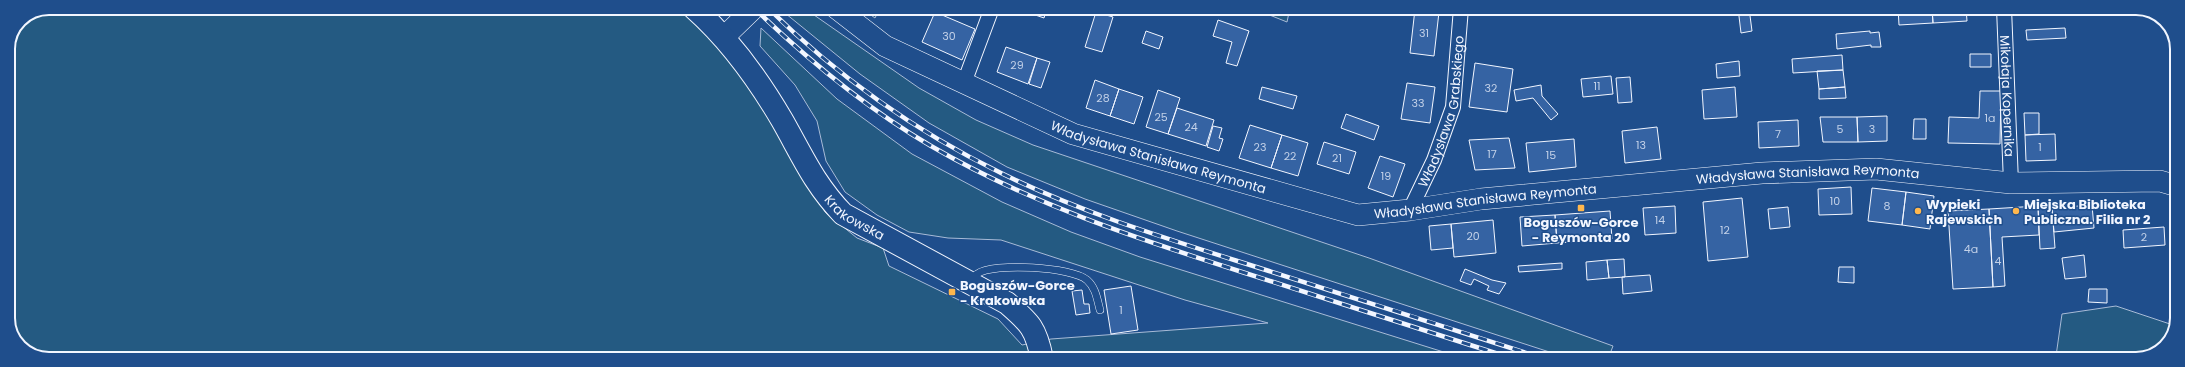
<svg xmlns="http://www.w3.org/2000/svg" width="2185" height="367" viewBox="0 0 2185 367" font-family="Poppins,sans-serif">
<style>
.green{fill:#245a82;stroke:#a8bbd7}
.building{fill:#3563a3;stroke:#f2f6ff}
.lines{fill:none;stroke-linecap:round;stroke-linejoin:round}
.lane-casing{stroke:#f2f6ff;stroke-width:8}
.street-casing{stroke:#f2f6ff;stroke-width:16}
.secondary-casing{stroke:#f2f6ff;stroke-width:22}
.primary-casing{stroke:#f2f6ff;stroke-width:24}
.lane{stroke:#1f4e8c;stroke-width:7}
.street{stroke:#1f4e8c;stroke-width:14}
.secondary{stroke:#1f4e8c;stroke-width:21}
.primary{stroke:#1f4e8c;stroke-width:22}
.rail-casing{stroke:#f2f6ff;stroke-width:4.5}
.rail{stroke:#1f4e8c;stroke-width:3;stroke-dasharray:9;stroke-linecap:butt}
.poi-dot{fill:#ffb74d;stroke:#1f4e8c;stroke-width:1.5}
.labels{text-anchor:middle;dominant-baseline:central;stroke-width:3;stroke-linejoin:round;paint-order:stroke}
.number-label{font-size:11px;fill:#c3d1e8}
.street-label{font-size:13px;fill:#f2f6ff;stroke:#1f4e8c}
.poi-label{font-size:13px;font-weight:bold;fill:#f2f6ff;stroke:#1f4e8c;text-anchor:start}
.rim{fill:none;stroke:#f2f6ff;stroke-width:2}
</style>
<rect width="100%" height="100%" fill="#1f4e8c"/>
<path class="green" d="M49 8H679L705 32 742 70 825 212 857 238 883 248 889 266 998 319 1022 345 1051 339 1268 323 1185 300 1001 240 948 238 909 232 877 215 845 192 826 161 817 121 795 85 760 46 761 28 837 99 912 154 1002 202 1071 232 1140 257 1466 359H43L20 347 8 323V49L20 20Z
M804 8 919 88 976 120 1033 145 1369 258 1613 346 1608 359H1571L1177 231 1085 199 1007 167 929 123 860 74 780 9Z
M861 8H880L875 18Z
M1252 8H1290L1287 22Z
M2116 306 2176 326 2163 349 2136 359H2028L2027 354 2056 356 2062 314Z"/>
<path class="building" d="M1015 8H1047L1044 18Z
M1738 8H1749L1752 31 1741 33Z
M1898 8H1932L1933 23 1899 25Z
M1932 8H1966L1967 21 1933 23Z
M1415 9 1439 12 1434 56 1410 53Z
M935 12 975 29 962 60 922 42Z
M1096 12 1113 17 1102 52 1085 47Z
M1218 20 1249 31 1237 66 1226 63 1232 42 1213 36Z
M2065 28 2066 38 2027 40 2026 30Z
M1146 31 1163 37 1159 49 1142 43Z
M1870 31V33L1879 32 1881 47H1871V45L1837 49 1836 34Z
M1006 47 1037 58 1028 84 997 72Z
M1970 54H1991V67H1970Z
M1842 55 1843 70 1793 73 1792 59Z
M1037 58 1050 62 1041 88 1029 84Z
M1739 61 1740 76 1717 78 1716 64Z
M1475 63 1513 69 1507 112 1469 107Z
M1843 70 1845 87 1819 89 1817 71Z
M1611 76 1613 94 1583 97 1581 79Z
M1630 77 1632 102 1618 103 1616 78Z
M1095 80 1119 89 1110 116 1086 108Z
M1407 83 1435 87 1430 123 1401 119Z
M1541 85 1542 96 1558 114 1551 120 1533 98 1516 101 1514 90Z
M1262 87 1297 96 1293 109 1259 99Z
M1735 87 1737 117 1704 119 1702 90Z
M1845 87 1846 98 1819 99V89Z
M1119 89 1143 97 1134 124 1110 116Z
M1158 90 1180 98 1168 134 1146 127Z
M1980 91H2001L2000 144 1948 143 1949 117 1979 118Z
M1177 108 1214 120 1206 146 1168 134Z
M2024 113H2039V134L2025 135Z
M1346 114 1379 126 1374 140 1341 128Z
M1887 116V141L1858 142 1857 117Z
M1820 117H1857L1858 142H1823Z
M1914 119H1926V139H1913Z
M1798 120 1799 146 1759 148 1758 122Z
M1250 125 1282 135 1271 168 1239 158Z
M1213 126 1222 128 1219 138 1223 139 1219 151 1207 147Z
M1657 127 1661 159 1625 163 1622 131Z
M2055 134 2056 160 2026 161 2025 135Z
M1282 135 1308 143 1298 176 1271 168Z
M1509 138 1515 168 1475 170 1469 140Z
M1574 139 1576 167 1529 172 1526 143Z
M1324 142 1356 152 1349 174 1317 164Z
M1380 156 1405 164 1393 197 1368 188Z
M1851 187 1852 214 1819 215 1818 189Z
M1872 188 1906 192 1902 225 1868 221Z
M1906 192 1934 196 1930 229 1902 225Z
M1742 198 1748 257 1708 261 1703 202Z
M2092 205 2094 228 2054 232 2052 208Z
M1675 206 1676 233 1645 235 1643 208Z
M2038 206 2052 208 2055 248 2040 249Z
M2038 206 2039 235 2002 237 2005 286 1993 287 1989 209Z
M1788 207 1790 227 1770 229 1768 209Z
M1989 209 1993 287 1953 289 1948 211Z
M1610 211 1612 239 1557 243 1555 215Z
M1555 215 1557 243 1522 246 1520 217Z
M1493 220 1496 253 1454 257 1451 224Z
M1451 224 1453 248 1431 250 1429 226Z
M2164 227 2165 245 2124 248 2123 230Z
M2084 255 2086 277 2065 279 2062 258Z
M1624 259 1625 277 1609 278 1607 260Z
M1607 260 1609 278 1587 280 1586 262Z
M1562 263V269L1519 272 1518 266Z
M1839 267H1854V283L1838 282Z
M1465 269 1492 280 1506 283 1499 294 1487 290 1489 286 1474 279 1471 285 1460 281Z
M1650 275 1652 291 1623 294 1622 277Z
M1131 286 1138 330 1111 334 1104 290Z
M2089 289H2107V303L2088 302Z
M1082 290 1084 304H1089L1090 313 1076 315 1072 291Z"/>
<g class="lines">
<defs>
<path id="lane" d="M972 281C973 279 975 275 977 274 994 262 1072 267 1087 280 1096 288 1097 299 1100 310"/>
<g id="street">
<path id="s1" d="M2004 8 2011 183"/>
<path d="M964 83 992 8"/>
<path id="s2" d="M1410 210 1434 160 1453 107 1461 8"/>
</g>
<g id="secondary">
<path id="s3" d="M836 8 885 46 1073 134 1358 215 1410 210 1481 199 1762 173 1876 169 2011 183 2160 181 2177 186"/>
<path d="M724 37 754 8"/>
</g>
<g id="primary">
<path id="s4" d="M694 8C730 40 758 79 782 120 802 155 814 184 843 214L1007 303C1030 323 1036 328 1042 359"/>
</g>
</defs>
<use href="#lane" class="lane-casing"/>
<use href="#street" class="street-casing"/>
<use href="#secondary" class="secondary-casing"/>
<use href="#primary" class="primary-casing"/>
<use href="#lane" class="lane"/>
<use href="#street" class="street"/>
<use href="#secondary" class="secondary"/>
<use href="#primary" class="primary"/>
<defs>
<path id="rail" d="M754 8C808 60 866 108 931 146 1029 203 1135 238 1242 272 1333 301 1423 330 1514 359
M768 8C836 75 915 131 1001 173 1086 215 1178 242 1269 271 1361 300 1453 329 1545 359"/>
</defs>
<use href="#rail" class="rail-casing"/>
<use href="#rail" class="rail"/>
</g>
<g class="poi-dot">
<rect x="1577" y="204" width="8" height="8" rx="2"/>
<circle cx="1918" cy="211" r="4"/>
<circle cx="2016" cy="211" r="4"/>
<rect x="948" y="288" width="8" height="8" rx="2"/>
</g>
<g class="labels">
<g class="number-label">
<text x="1424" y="33">31</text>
<text x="949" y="36">30</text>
<text x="1017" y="65">29</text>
<text x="1597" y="86">11</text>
<text x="1491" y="88">32</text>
<text x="1103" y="98">28</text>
<text x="1418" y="103">33</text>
<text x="1161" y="117">25</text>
<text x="1990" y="118">1a</text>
<text x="1191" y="127">24</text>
<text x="1840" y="129">5</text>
<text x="1872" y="129">3</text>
<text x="1778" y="134">7</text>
<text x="1641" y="145">13</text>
<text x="1260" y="147">23</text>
<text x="2040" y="147">1</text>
<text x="1492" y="154">17</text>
<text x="1551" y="155">15</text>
<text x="1290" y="156">22</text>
<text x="1337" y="158">21</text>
<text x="1386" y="176">19</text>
<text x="1835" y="201">10</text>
<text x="1887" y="206">8</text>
<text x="1660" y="220">14</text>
<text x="1725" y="230">12</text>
<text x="1473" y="236">20</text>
<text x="2144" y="237">2</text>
<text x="1971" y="249">4a</text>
<text x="1998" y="261">4</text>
<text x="1121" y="310">1</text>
</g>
<g class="street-label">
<text stroke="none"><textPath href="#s1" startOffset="88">Mikołaja Kopernika</textPath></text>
<text stroke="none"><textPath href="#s2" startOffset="105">Władysława Grabskiego</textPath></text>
<text stroke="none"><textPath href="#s3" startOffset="358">Władysława Stanisława Reymonta</textPath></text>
<text stroke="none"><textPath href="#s3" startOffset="1018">Władysława Stanisława Reymonta</textPath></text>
<text stroke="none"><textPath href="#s3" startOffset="694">Władysława Stanisława Reymonta</textPath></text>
<text stroke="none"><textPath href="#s4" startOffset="267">Krakowska</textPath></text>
</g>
<g class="poi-label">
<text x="1926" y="204">Wypieki<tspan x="1926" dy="15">Rajewskich</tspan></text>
<text x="2024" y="204">Miejska Biblioteka<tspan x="2024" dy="15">Publiczna. Filia nr 2</tspan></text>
<text x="1581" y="222" text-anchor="middle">Boguszów-Gorce<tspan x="1581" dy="15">- Reymonta 20</tspan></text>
<text x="960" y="285">Boguszów-Gorce<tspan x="960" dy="15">- Krakowska</tspan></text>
</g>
</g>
<path d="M0 0H2185V367H0ZM49 15H2136A34 34 0 0 1 2170 49V318A34 34 0 0 1 2136 352H49A34 34 0 0 1 15 318V49A34 34 0 0 1 49 15Z" fill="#1f4e8c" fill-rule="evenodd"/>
<path class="rim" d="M49 15H2136A34 34 0 0 1 2170 49V318A34 34 0 0 1 2136 352H49A34 34 0 0 1 15 318V49A34 34 0 0 1 49 15Z"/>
</svg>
